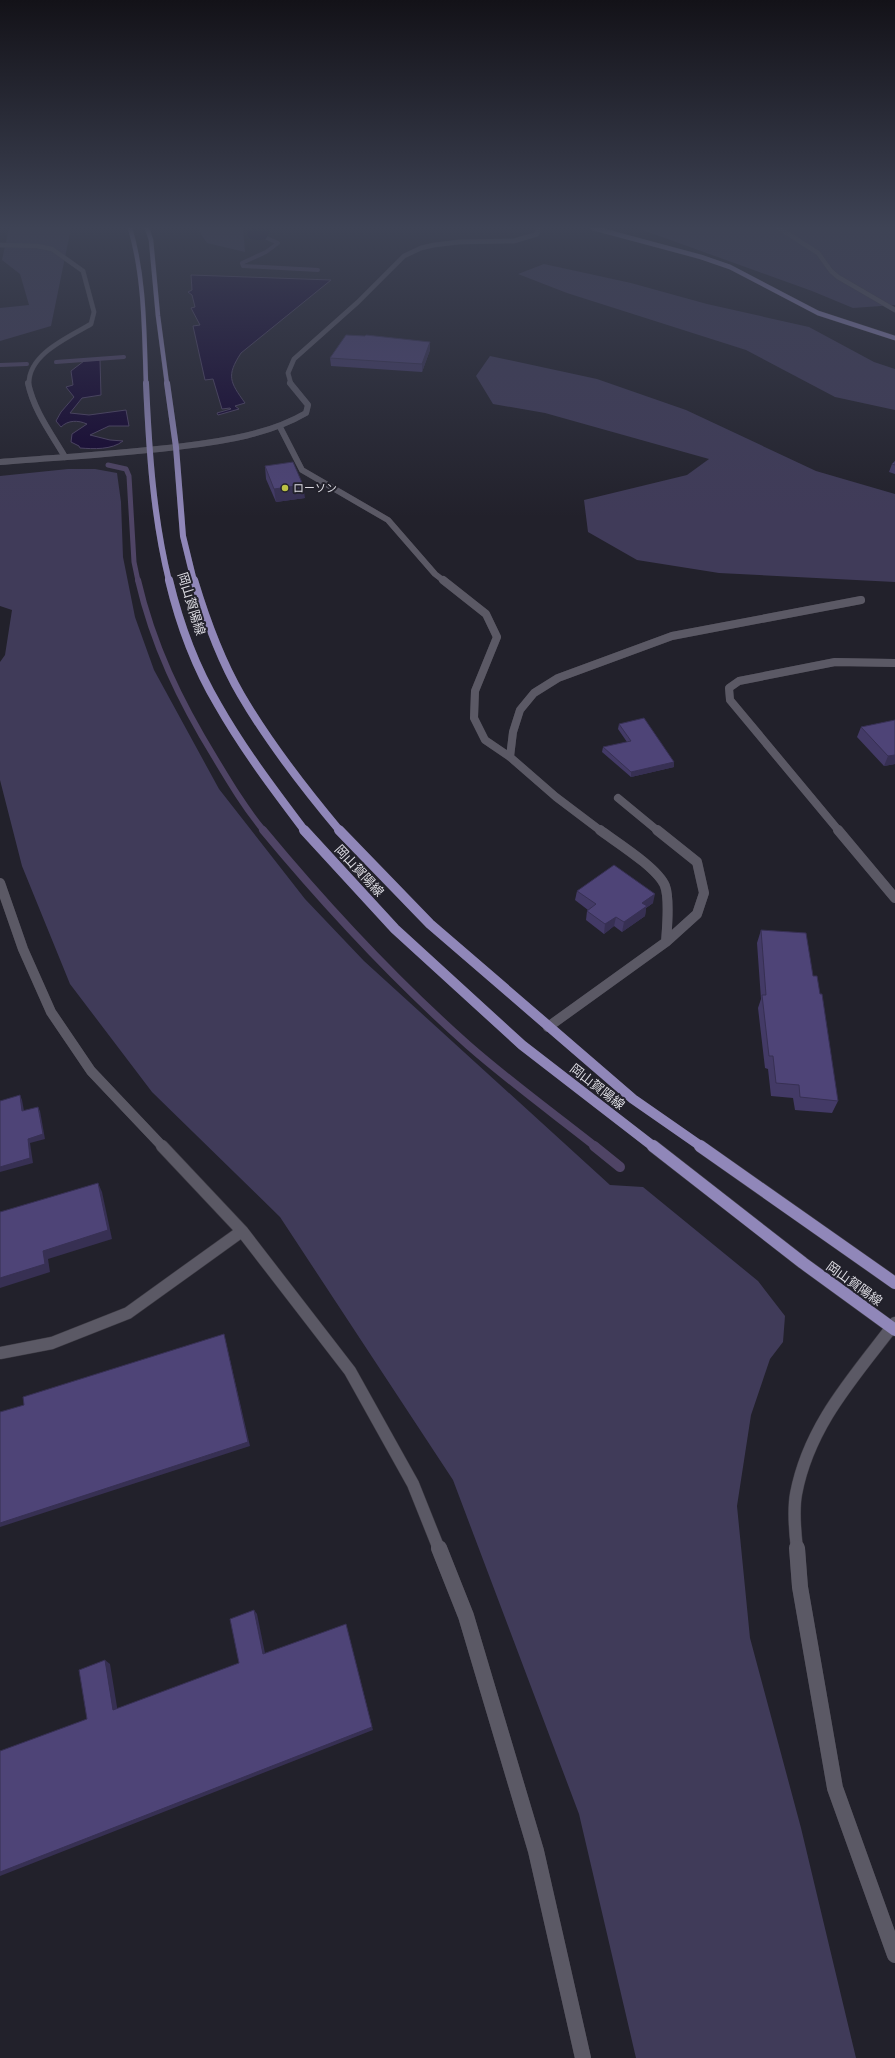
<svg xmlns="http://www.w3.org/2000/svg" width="895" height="2058" viewBox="0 0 895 2058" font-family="'Sofia Sans Condensed','Noto Sans JP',sans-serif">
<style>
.green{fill:#403b59}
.water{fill:#12032f;stroke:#4f4465}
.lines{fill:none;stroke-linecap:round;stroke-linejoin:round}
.stream-far4{stroke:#4f4465;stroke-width:4}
.stream-far3{stroke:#4f4465;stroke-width:5}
.stream-far2{stroke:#4f4465;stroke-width:6}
.stream-far1{stroke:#4f4465;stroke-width:8}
.stream{stroke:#4f4465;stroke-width:10}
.river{fill:#12032f;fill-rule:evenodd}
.minor-far5-casing{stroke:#3e3c45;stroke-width:5}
.minor-far4-casing{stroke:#3e3c45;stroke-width:6}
.minor-far3-casing{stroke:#3e3c45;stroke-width:8}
.minor-far2-casing{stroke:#3e3c45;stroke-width:10}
.minor-far1-casing{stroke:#3e3c45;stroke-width:13}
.minor-casing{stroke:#3e3c45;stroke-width:16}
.tertiary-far3-casing{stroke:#3e3c45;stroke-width:5}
.tertiary-far2-casing{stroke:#3e3c45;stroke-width:6}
.tertiary-far1-casing{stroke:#3e3c45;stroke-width:13}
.tertiary-casing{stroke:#3e3c45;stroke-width:16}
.primary-far4-casing{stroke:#3e3c45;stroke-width:5}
.primary-far3-casing{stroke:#3e3c45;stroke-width:6}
.primary-far2-casing{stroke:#3e3c45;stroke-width:8}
.primary-far1-casing{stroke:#3e3c45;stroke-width:10}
.primary-casing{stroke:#3e3c45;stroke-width:13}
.minor-far5{stroke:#5b5965;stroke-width:4.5}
.minor-far4{stroke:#5b5965;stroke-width:6}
.minor-far3{stroke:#5b5965;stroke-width:8}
.minor-far2{stroke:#5b5965;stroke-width:10}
.minor-far1{stroke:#5b5965;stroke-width:12}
.minor{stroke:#5b5965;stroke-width:16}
.tertiary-far3{stroke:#5b5965;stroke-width:4.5}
.tertiary-far2{stroke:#5b5965;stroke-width:6}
.tertiary-far1{stroke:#5b5965;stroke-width:12}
.tertiary{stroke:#5b5965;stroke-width:16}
.primary-far4{stroke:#9087b9;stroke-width:4.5}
.primary-far3{stroke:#9087b9;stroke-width:6}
.primary-far2{stroke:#9087b9;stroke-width:8}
.primary-far1{stroke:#9087b9;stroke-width:10}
.primary{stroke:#9087b9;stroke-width:12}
.wall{fill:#433a66}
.shaded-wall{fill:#373053}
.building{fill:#4e4477;stroke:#373053}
.poi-dot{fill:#bbc045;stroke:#22212b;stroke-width:1.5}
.labels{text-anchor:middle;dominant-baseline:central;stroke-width:4;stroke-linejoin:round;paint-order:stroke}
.far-poi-label{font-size:11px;fill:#dddce3;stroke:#22212b;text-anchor:start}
.street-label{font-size:13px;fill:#dddce3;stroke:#22212b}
</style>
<rect width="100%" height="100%" fill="#22212b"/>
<path class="green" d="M9 228H71L51 326 0 341V308L29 305 20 274 2 260Z
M197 228H243L245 252 207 243Z
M637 228H895V305L853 308 812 291Z
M544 264 631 283 707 304 809 327 874 362 895 369V410L835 397 746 350 567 293 518 274Z
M490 356 597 379 686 410 816 471 895 494V582L719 573 637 560 588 532 584 500 687 475 709 459 545 413 493 404 476 376Z
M68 469H95L117 473 121 502 123 557 135 617 154 670 219 789 305 899 364 961 610 1185 643 1187 758 1281 785 1316 783 1342 770 1359 751 1415 737 1506 750 1638 801 1828 856 2058H636L579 1814 453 1480 280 1217 152 1092 70 984 22 866 0 780V662L5 655 12 610 0 606V476Z"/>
<path class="water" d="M191 275 331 280 241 353C226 376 230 382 245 403L235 406 239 409 218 415 217 413 231 409 230 408 222 409 213 379 205 380 193 326 200 325 191 308 195 307 192 295 188 292 192 290Z
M100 360 101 395 82 398 70 413 89 415 126 410 129 426H109L90 435 110 440 123 441C112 450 93 449 80 448L79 446 71 442 72 434 87 424C78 420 68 420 61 427L56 421 61 412 74 397 66 387 73 385 71 371 84 361Z"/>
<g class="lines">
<path class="stream-far4" d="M258 234 278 243 266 252 242 263 243 266 318 270
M56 362 124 357
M0 365 27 364"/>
<path class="stream-far3" d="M108 465 126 469 129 476 134 562 138 581"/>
<path class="stream-far2" d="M138 580C153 645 180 701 215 758 230 783 245 808 264 831"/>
<path class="stream-far1" d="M263 830C326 906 394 979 468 1045 509 1081 553 1113 596 1147"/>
<path class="stream" d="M594 1146 620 1167"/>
<path class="river" d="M250 228H271L266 239 258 240 250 239 247 234Z"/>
<defs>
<path id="minor-far5" d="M779 228 818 253 831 271 838 277 895 310
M0 245 37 246 52 249 83 271 94 312 91 324C69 337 28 354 29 384"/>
<path id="minor-far4" d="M28 383C34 411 51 433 65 457
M280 427 302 470 388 520 435 574 444 581"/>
<path id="minor-far3" d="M443 580 486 614 497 637 475 691 474 718 485 740 510 757 556 797 601 831
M510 757 513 732 520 710 534 693 558 678 672 636 861 600
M618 798 658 831
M839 831 730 700 729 688 739 681 835 662 895 663"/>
<path id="minor-far2" d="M657 830 697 862 704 893 697 914 666 942
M838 830 895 898
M0 883 23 949 51 1012 91 1071 163 1147
M548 1027 666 942C667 928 670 899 665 886 658 868 616 842 600 830"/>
<path id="minor-far1" d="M162 1146 242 1231 350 1371 413 1484 439 1549
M0 1353 52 1343 128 1313 242 1231"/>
<path id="minor" d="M439 1548 466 1616 536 1851 583 2058"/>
<path id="tertiary-far3" d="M291 384 288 373 294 359 358 302 404 256 421 248 434 245 459 242 514 241 537 234 538 228"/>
<path id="tertiary-far2" d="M0 462C61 457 123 454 184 446 225 441 270 434 306 413L308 405 290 383"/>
<path id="tertiary-far1" d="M797 1549C795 1532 793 1511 796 1494 809 1425 854 1377 895 1323"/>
<path id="tertiary" d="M797 1548 800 1587 835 1788 895 1955"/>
<path id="primary-far4" d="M130 228C145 278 144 333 146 384
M147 228 151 240 158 316 167 384
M593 228 701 257 730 267 818 313 895 338"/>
<path id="primary-far3" d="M146 383C149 450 153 516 169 581
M167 383 176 447 183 536 194 581"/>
<path id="primary-far2" d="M169 580C179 622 196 668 218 705 243 749 274 790 305 831
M194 580C206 620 220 659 241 695 269 743 304 788 340 831"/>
<path id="primary-far1" d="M304 830 395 929 522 1045 654 1147
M339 830 430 924 633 1099 702 1147"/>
<path id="primary" d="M653 1146 803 1263 895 1330
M700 1146 895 1283"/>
</defs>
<use href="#minor-far5" class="minor-far5-casing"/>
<use href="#minor-far4" class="minor-far4-casing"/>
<use href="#minor-far3" class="minor-far3-casing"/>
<use href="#minor-far2" class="minor-far2-casing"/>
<use href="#minor-far1" class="minor-far1-casing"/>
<use href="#minor" class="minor-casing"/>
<use href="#tertiary-far3" class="tertiary-far3-casing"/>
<use href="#tertiary-far2" class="tertiary-far2-casing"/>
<use href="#tertiary-far1" class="tertiary-far1-casing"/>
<use href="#tertiary" class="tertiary-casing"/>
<use href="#primary-far4" class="primary-far4-casing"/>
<use href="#primary-far3" class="primary-far3-casing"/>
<use href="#primary-far2" class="primary-far2-casing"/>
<use href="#primary-far1" class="primary-far1-casing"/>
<use href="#primary" class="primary-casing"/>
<use href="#minor-far5" class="minor-far5"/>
<use href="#minor-far4" class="minor-far4"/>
<use href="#minor-far3" class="minor-far3"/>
<use href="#minor-far2" class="minor-far2"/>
<use href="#minor-far1" class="minor-far1"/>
<use href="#minor" class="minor"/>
<use href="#tertiary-far3" class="tertiary-far3"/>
<use href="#tertiary-far2" class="tertiary-far2"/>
<use href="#tertiary-far1" class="tertiary-far1"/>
<use href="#tertiary" class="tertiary"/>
<use href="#primary-far4" class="primary-far4"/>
<use href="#primary-far3" class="primary-far3"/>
<use href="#primary-far2" class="primary-far2"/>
<use href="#primary-far1" class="primary-far1"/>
<use href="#primary" class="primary"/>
</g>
<path class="wall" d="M365 336 430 350 422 372 331 366 330 358Z
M895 461V474L889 472 892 464Z
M265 466 305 498 276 502 266 479Z
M895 720V764L884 766 857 737 861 727Z
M619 724 674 762V767L631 777 602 752 603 747 627 742 618 729Z
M577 891 653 903 646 908 645 916 622 932 614 926 604 934 586 920 587 911 588 910 575 900Z
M761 930 813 976 838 1101 832 1113 795 1110 793 1098 771 1096 768 1069 765 1068 758 1008 761 999 757 943Z"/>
<path class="shaded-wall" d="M430 342V350L422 372V364Z
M303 485 305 498 276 502 274 489Z
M895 755V764L884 766 888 756Z
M674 762V767L631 777V772Z
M655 894 653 903 646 908 645 916 622 932 624 922 642 903Z
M616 917 614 926 604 934 605 924Z
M20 1095 22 1100 25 1116 22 1111Z
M38 1107 40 1111 45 1139 30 1143 33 1163 0 1172V1167L28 1139Z
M98 1183 102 1192 112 1239 48 1259 50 1272 0 1288V1278L43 1251Z
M224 1334 225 1338 250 1446 0 1527V1523Z
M254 1610 257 1614 266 1658 263 1654Z
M346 1624 373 1730 0 1876V1872Z
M105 1660 110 1664 118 1713 113 1710Z"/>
<path class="building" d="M346 335 365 336 366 335 430 342 422 364 330 358Z
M895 461V465L892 464Z
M293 462 303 485 274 489 265 466Z
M644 718 674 762 631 772 603 747 631 741 619 724Z
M895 720V755L888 756 861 727Z
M614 865 655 894 642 903 647 906 624 922 616 917 605 924 587 911 596 904 577 891Z
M761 930 806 933 813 976H817L820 994H822L838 1101 800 1097 799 1085 776 1083 773 1056H769L762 995H766Z
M20 1095 22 1111 38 1107 43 1134 28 1139 30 1158 0 1167V1101Z
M98 1183 108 1230 43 1251 45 1264 0 1278V1212Z
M224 1334 248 1442 0 1523V1412L24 1405 23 1397Z
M254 1610 263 1654 346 1624 372 1727 0 1872V1751L87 1719 79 1670 105 1660 113 1710 239 1663 230 1619Z"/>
<linearGradient id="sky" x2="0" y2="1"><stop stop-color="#131218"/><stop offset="0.44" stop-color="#3e4355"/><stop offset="1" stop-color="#3e4355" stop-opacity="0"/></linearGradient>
<rect width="895" height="517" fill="url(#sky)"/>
<circle class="poi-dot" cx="285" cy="488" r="4"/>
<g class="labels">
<g class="far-poi-label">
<text x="293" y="488">ローソン</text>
</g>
<g class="street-label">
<text transform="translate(191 604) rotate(73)">岡山賀陽線</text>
<text transform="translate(359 871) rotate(47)">岡山賀陽線</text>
<text transform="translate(597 1087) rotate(38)">岡山賀陽線</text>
<text transform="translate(854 1284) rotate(36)">岡山賀陽線</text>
</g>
</g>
</svg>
